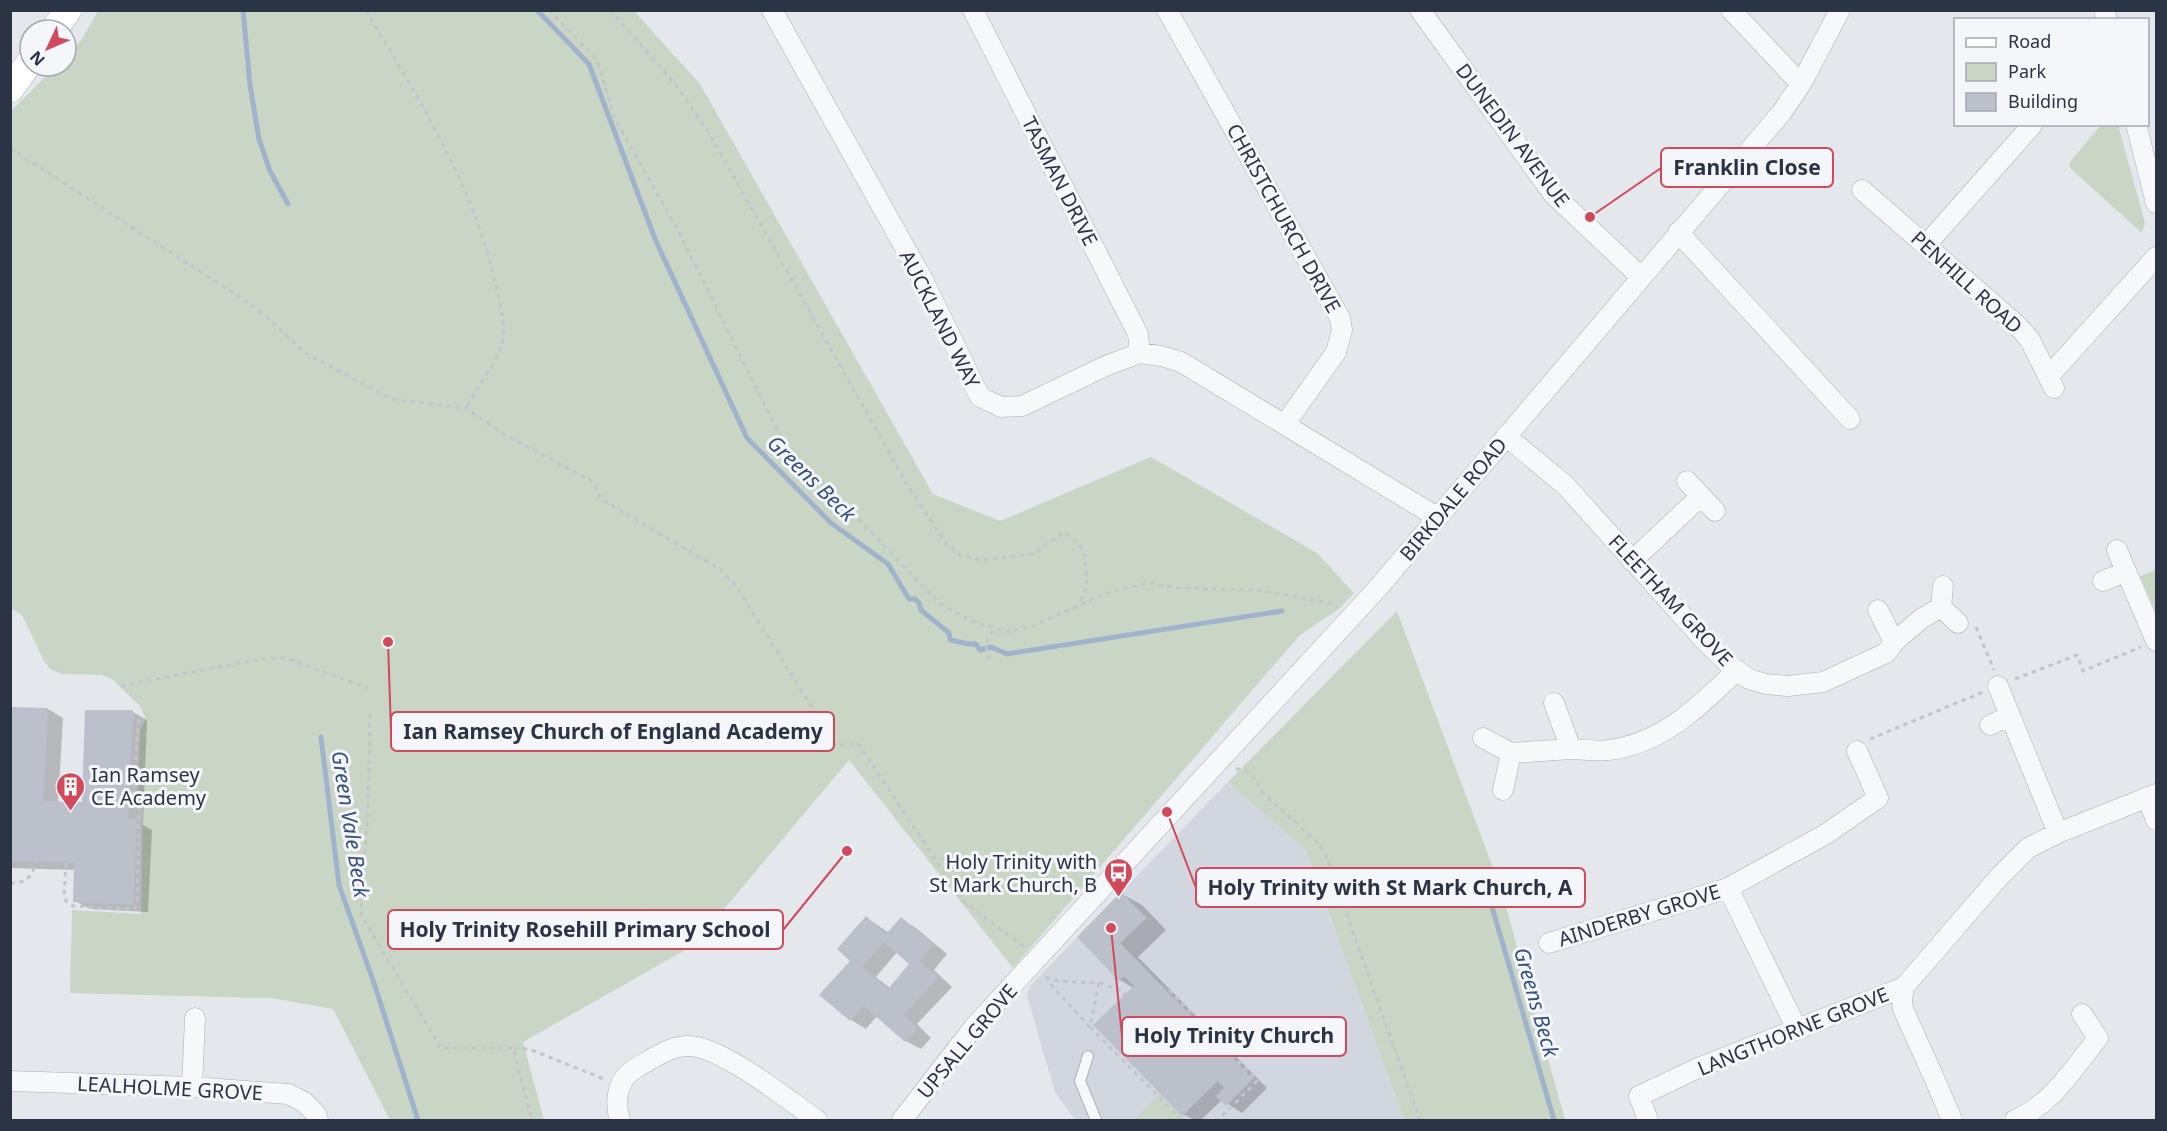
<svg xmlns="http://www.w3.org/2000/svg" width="2167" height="1131" viewBox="0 0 2167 1131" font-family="'Noto Sans',sans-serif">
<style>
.built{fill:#d2d6de}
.green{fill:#c9d6c5}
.shadow{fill:#0003;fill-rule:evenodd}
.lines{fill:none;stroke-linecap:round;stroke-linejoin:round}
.stream{stroke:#9fb4cc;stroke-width:5}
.building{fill:#bbc0ca;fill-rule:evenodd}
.lane-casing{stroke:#a9aeb7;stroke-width:12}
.street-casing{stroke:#a9aeb7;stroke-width:21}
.secondary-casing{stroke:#a9aeb7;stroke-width:28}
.path{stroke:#c2c5cb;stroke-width:3;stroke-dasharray:4.5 4.5;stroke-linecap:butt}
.lane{stroke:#f7f8fa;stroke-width:10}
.street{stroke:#f7f8fa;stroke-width:20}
.secondary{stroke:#fff;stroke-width:27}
.labels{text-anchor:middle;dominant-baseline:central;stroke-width:6;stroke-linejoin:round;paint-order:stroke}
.street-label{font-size:20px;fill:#2b3445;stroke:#f4f6f9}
.poi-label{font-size:20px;fill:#2b3445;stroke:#f4f6f9;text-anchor:start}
.water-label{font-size:21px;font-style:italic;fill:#34527a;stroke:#f4f6f9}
.leader{fill:none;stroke:#d1495b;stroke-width:2}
.callout-dot{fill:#d1495b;stroke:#f4f6f9;stroke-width:2}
.callout{fill:#f4f6f9;stroke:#d1495b;stroke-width:2}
.callout-label{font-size:21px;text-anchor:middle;font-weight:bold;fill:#2b3445}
</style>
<rect width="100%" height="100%" fill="#e4e7ec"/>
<path class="built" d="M1228 782 1307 850 1404 1120H1075L1055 1092 1027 996 1030 986Z"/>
<path class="green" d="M98 11H634L700 84 933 494 1000 521 1151 457 1317 553 1354 593 1340 608 1299 636 1013 968 849 760 694 945 523 1042 544 1120H390L333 1009 271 998 70 993 72 910 141 914 143 804 137 803 140 730 146 719 139 705 112 679 102 675 63 674 50 669 44 661 22 615 11 608 10 112 56 66H66V56L82 39Z
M2101 125H2118L2145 223 2142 233 2071 169 2069 165 2073 158Z
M2156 570V612L2140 576Z
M1397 611 1501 889 1565 1120H1404L1307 851 1228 782Z
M1160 1093 1187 1120H1134Z"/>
<path class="shadow" d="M10 708 48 709 63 718 58 803H84L133 712 147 720 143 825 152 830 148 912 90 909 75 901 76 870 10 868Z
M1122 894 1142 905 1166 930 1138 957 1267 1088 1242 1113 1222 1100 1201 1120H1194L1183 1114 1134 988 1120 980 1079 937Z
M866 917 889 933 901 919 916 928 947 954 934 970 952 987 917 1024 931 1038 921 1049 906 1041 877 1016 866 1029 851 1020 822 995 852 961ZM898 951 912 964 890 988 876 977Z"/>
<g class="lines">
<path class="stream" d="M243 10 250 85 259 139 270 171 288 204
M537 10 589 64 655 239 747 438 831 523 888 564 909 599H915L919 603 921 610 949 633 950 640C959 641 967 645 976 644L980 650 991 647 1007 654 1282 611
M321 737 339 885 374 983 418 1120
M1488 893 1554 1120"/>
</g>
<path class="building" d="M10 707 48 708 43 801 82 802 85 710H133L128 819 137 820 133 905 73 902 74 863 10 861Z
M1121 892 1147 918 1120 943 1253 1079 1226 1106 1216 1096 1224 1088 1218 1081 1182 1116 1093 1025 1134 986 1124 976 1119 981 1077 937Z
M866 916 886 934 901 917 933 944 920 961 938 977 904 1015 918 1028 905 1042 864 1006 850 1021 819 995 850 961 837 949ZM884 942 909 964 888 989 862 967Z"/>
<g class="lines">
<defs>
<path id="lane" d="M1088 1056 1080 1081 1096 1120"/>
<path id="street" d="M772 10 923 280 980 397 1001 407 1022 406 1108 365 1140 353 1161 356 1181 362 1437 517
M973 10 1138 334 1140 353
M1167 10 1340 318 1342 330 1336 352 1285 424
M1420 10 1554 195 1641 277
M1731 10 1801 84
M2104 10 2107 20
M2136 124 2156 203
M1862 190 2017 325 2030 340 2054 388
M1678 232 1850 419
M1926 245 2033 124
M2049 376 2156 257
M1506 436 1566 486 1706 642 1732 667 1749 679 1766 684 1788 686 1823 682 1886 653 1894 642 1921 619 1941 607 1958 623
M1687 481 1715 511
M2117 550 2156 641
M1632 561 1701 496
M2103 581 2125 572
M1941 607 1943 586
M1878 610 1894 642
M1998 686 2058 833
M1990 725 2010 716
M1483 738 1511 753 1571 749 1554 703
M1571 749C1583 749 1596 752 1608 750 1662 744 1700 706 1737 670
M1503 790 1511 753
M2147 797 2156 820
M1728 888 1826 834 1878 798 1857 751
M1549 943 1728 888 1797 1029
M1904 987 1902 1000 1903 1009 1935 1080 1952 1120
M10 1081 192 1087 288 1094 304 1102 316 1114 318 1120
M192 1087 195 1018
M620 1120C614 1101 617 1079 636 1068 652 1059 668 1047 686 1046 718 1043 789 1101 817 1120
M902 1120 974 1027 1377 589 1782 112 1801 84 1840 10
M1648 1120 1639 1096 1698 1068 1904 987 1999 877 2028 848 2058 833 2156 794
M2015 1120C2052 1104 2074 1068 2098 1038L2082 1014"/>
<path id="secondary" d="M54 30 68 10
M10 89 30 62"/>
</defs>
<use href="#lane" class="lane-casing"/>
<use href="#street" class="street-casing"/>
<use href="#secondary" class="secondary-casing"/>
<path class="path" d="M366 10C417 97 473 183 495 282 500 302 506 323 502 345 499 357 473 395 466 408
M549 10 597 60 615 119 675 225 783 441 939 603 969 620 1006 632 1033 626 1109 592 1149 583 1177 588 1258 590 1330 603 1337 607
M610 10 676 85 712 138 908 486 944 541 960 555 982 560 1034 554 1064 532 1079 544 1085 556 1087 586 1079 604
M66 52 71 45
M10 148 241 298 267 317 305 353 392 399 466 408 500 432 593 482 601 499 721 570 736 586 836 746 858 743 963 901 1024 947
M1976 627 1994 670
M989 660 986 643 994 628
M2015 679 2077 655 2083 671 2141 647
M121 687 138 682 263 659 285 658 368 688
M370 714 368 811 361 915 441 1048H513L532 1120
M1870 739 1983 692
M1236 769 1245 770 1251 774 1264 794 1317 842 1326 856 1420 1120
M66 863 64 897 66 901 73 906 131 909 135 908 137 903 139 808 134 805 133 801 139 716
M10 883C25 884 34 876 35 862
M1046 976 1052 986 1090 1027 1099 983 1058 981 1049 978
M1099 983 1120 990 1125 995
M1169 990 1257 1081 1218 1120
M1090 1027 1182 1120
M514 1048 529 1049 604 1079"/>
<use href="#lane" class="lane"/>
<use href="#street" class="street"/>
<use href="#secondary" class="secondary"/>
</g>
<defs>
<symbol id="building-pin" viewBox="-11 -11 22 30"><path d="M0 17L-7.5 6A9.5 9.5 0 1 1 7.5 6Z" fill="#d1495b" stroke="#f4f6f9"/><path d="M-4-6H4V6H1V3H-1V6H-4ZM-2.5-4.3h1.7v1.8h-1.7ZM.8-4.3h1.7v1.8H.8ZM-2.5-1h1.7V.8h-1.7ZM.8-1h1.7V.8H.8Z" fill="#fff"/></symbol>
<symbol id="bus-pin" viewBox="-11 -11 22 30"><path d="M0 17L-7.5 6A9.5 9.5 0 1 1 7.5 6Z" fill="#d1495b" stroke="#f4f6f9"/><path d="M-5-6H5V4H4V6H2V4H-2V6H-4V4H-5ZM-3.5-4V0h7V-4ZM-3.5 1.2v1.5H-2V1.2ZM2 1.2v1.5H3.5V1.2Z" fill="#fff"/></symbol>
</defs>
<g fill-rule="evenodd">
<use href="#building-pin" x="54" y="770" width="33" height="45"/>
<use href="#bus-pin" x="1102" y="856" width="33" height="45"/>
</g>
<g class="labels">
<g class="street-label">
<text transform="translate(1513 135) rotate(53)">DUNEDIN AVENUE</text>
<text transform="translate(1060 181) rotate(63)">TASMAN DRIVE</text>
<text transform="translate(1284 218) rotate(61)">CHRISTCHURCH DRIVE</text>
<text transform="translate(1967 282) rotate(42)">PENHILL ROAD</text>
<text transform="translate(940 319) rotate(63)">AUCKLAND WAY</text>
<text transform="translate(1453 499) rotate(-50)">BIRKDALE ROAD</text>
<text transform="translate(1671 600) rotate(47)">FLEETHAM GROVE</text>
<text transform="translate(1639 915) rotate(-17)">AINDERBY GROVE</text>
<text transform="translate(1793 1031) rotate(-22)">LANGTHORNE GROVE</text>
<text transform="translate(967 1041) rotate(-50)">UPSALL GROVE</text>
<text transform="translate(170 1088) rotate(3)">LEALHOLME GROVE</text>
</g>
<g class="poi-label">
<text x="91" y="774">Ian Ramsey<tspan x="91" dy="23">CE Academy</tspan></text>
<text x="1097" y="861" text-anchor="end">Holy Trinity with<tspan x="1097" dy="23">St Mark Church, B</tspan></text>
</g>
<g class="water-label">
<text transform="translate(812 478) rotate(44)">Greens Beck</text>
<text transform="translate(351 824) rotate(81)">Green Vale Beck</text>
<text transform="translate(1537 1002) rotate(74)">Greens Beck</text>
</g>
</g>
<path class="leader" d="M1590 217L1661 168M388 642L391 731M1167 812L1196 888M847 851L783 930M1111 928L1122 1036"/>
<g class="callout-dot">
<circle cx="1590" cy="217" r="6"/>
<circle cx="388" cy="642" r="6"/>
<circle cx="1167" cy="812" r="6"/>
<circle cx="847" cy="851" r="6"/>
<circle cx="1111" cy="928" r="6"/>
</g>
<g class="callout">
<rect x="1661" y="148" width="172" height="39" rx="6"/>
<rect x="391" y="712" width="443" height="39" rx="6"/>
<rect x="1196" y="868" width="389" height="39" rx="6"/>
<rect x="388" y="910" width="395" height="39" rx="6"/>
<rect x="1122" y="1017" width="224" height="39" rx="6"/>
</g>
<g class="callout-label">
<text x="1747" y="175">Franklin Close</text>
<text x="613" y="739">Ian Ramsey Church of England Academy</text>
<text x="1390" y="895">Holy Trinity with St Mark Church, A</text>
<text x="585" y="937">Holy Trinity Rosehill Primary School</text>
<text x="1234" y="1043">Holy Trinity Church</text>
</g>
<rect width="2167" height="1131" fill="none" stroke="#2b3445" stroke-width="24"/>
<rect x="1954" y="18" width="195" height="108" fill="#f4f6f9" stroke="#a4a8b1" stroke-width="1.5"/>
<rect x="1966" y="38" width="30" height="9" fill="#ffffff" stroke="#a4a8b1" stroke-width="1.5"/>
<text x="2008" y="48" font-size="18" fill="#2b3445">Road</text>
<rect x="1966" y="63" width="30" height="18" fill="#c9d6c5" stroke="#a4a8b1" stroke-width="1.5"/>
<text x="2008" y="78" font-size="18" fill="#2b3445">Park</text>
<rect x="1966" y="93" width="30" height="18" fill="#bbc0ca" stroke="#a4a8b1" stroke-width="1.5"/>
<text x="2008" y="108" font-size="18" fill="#2b3445">Building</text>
<g transform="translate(48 48) rotate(226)"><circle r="28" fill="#f4f6f9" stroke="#a4a8b1" stroke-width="1.5"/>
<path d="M0-4.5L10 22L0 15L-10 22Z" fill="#d1495b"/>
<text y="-9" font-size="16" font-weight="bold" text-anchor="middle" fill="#2b3445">N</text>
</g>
</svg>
